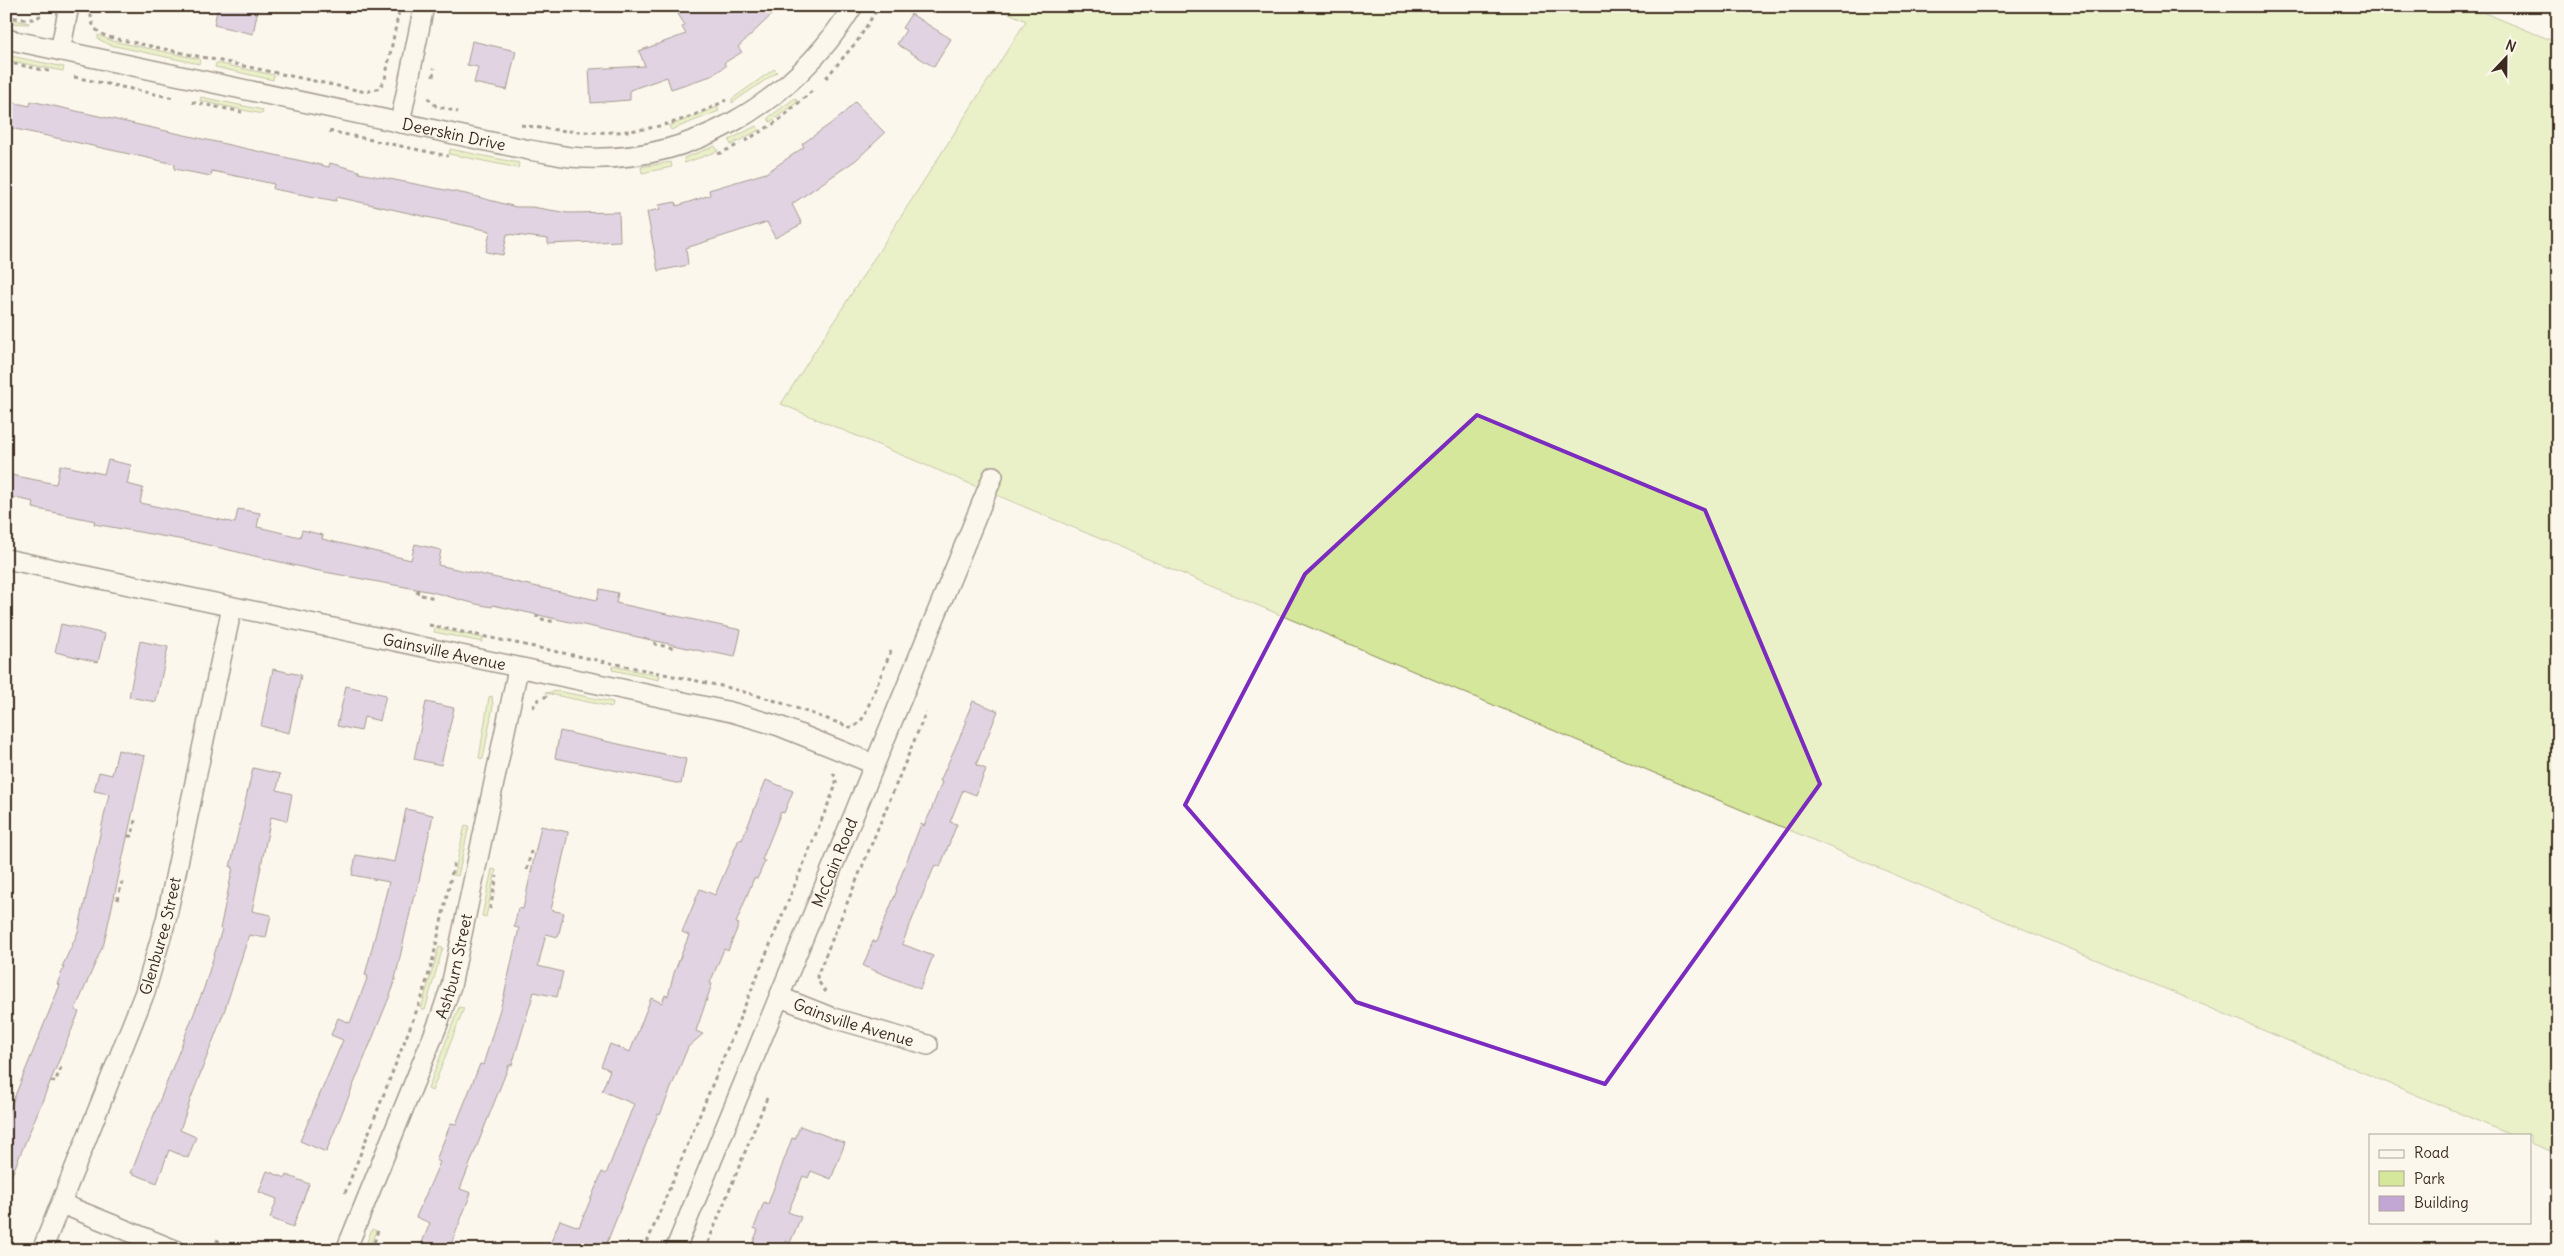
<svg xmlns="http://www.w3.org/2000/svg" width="2564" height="1256" viewBox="0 0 2564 1256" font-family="Delius,sans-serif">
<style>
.green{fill:#d5e79a;stroke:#88885c}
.building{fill:#c2a7d5;stroke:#3b2a1e}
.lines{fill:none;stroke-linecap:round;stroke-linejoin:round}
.street-casing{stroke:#3b2a1e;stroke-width:22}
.path{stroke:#3b2a1e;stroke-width:3;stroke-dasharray:4 4;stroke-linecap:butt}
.street{stroke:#fbf7ec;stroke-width:19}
.marked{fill:none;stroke:#7b2cbf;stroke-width:4;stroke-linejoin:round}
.labels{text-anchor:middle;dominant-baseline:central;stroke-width:4.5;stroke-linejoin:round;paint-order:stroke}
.street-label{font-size:16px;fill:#3b2a1e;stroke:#fbf7ec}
</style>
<rect width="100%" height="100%" fill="#fbf7ec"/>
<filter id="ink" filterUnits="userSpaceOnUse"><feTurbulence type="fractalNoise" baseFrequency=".02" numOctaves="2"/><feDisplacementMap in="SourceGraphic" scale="10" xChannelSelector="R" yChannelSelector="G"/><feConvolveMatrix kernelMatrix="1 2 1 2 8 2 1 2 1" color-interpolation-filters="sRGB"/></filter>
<g filter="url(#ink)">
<path class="green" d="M994 6H2468L2558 43V1154L2530 1143V1135H2511L781 404 1026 21Z
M6 18 29 23V24L6 23Z
M98 35 112 41 200 59 199 64 110 45 98 39Z
M6 55 64 67 63 71 6 60Z
M216 63 274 75 273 80 215 67Z
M774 69 777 72 732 103V99Z
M201 97 263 110 262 114 200 101Z
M795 98 798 102 770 122 768 118Z
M717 107 719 111 671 130 669 126Z
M756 126 759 130 731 145 729 140Z
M715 146 718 151 685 163 684 158Z
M450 149 519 163 518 168 449 154Z
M671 162 672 167 642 173 641 167Z
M435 628 483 638 482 642 434 632Z
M613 666 660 676 659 680 612 670Z
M558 691 613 702 612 707 545 693Z
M492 696 493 706 483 759 479 758 489 697Z
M465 825 469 826 458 876 454 875Z
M492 869 496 870 486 917 482 916Z
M439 947 443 948 441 954 425 1010 421 1009Z
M459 1007 464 1008 432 1091 428 1089Z
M372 1229 376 1231 368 1250H364Z"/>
<path class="building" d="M218 6 258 9 253 34 214 25Z
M692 6H781L738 47 742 52 724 63 726 66 711 76 671 89 667 77 630 90V100L591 103 589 69 645 66 639 51 686 34 682 27 685 25 678 14Z
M911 14 951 39 934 67 897 44 906 30 902 28Z
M472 41 516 51 507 90 474 83 478 67 467 65Z
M6 101 30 106 31 101 329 167 330 163 359 171V173L466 194 516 207H532L568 213 619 212 620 241 548 244V239L507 234 503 255 486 252 490 231 337 197 336 201 273 189 274 184 212 171 211 176 174 169 175 164 6 127Z
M855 102 885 133 856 160 792 204 802 224 775 238 767 222 686 248 688 265 658 271 647 212 660 209 659 205 676 202 677 206 710 195 709 190 766 173 804 147 802 144 840 117Z
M108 460 131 465 127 484 143 488 140 503 235 523 238 509 260 513 257 527 262 528 300 537 302 530 323 535 322 539 411 560 415 544 441 550 438 565 597 600 600 589 618 593 616 603 741 630 735 657 710 652V653L493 605 492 607 476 604 432 592 314 570 195 542 94 524 95 521 33 508 34 502 6 496V474L56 484 60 465 104 474Z
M61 624 105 634 98 662 55 652Z
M140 641 168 647 156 702 129 697Z
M273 669 301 675 289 733 261 726Z
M346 686 386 695 380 721 364 717 361 731 337 726Z
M973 701 998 711 976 765 986 769 976 795 963 790 950 822 957 824 940 867 935 865 902 944 933 956 920 989 863 966 873 941 876 942 897 890 896 889 921 824 924 826 930 813 942 782 940 781 967 721 965 720Z
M426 702 454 708 441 765 414 759Z
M560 731 686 759 681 784 555 758Z
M118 750 145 756 104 943 75 1010 79 1012 6 1189V1118L60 985 57 984 64 967H62L78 932 109 794 94 791 99 772 112 775Z
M253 768 280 774 277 790 292 794 287 821 271 817 252 911 271 915 266 938 249 935 224 1012 191 1098 180 1130 196 1137 188 1158 169 1150 157 1183 131 1173 204 988 222 929H220L233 867H230Z
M766 780 793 791 784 813 781 812 762 860 765 861 757 879 754 878 736 923 739 924 728 951 724 949 710 983 712 984 696 1031 703 1034 688 1047 660 1115 658 1114 604 1250H563L550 1244 560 1220 579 1227 602 1172 606 1174 634 1104 602 1091 610 1070 601 1066 610 1044 630 1052 651 998 662 1003 665 995 668 996 674 973 689 935 682 932 700 889 715 895 739 839 742 840Z
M406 809 433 815 416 895H414L393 988 326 1152 300 1141 343 1040 331 1035 338 1018 350 1023 368 976 365 975 389 882 352 875 356 855 395 862Z
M541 826 568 832V834L551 910 564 913 558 937 546 934 538 966 563 972 557 997 534 992 512 1065H509L460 1189 471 1193 449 1250H419L430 1223 416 1217 440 1162 436 1160 451 1123 456 1124 480 1064 483 1065 504 996 519 928 514 927 518 908 523 909Z
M800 1126 845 1143 831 1179 811 1171 808 1178 803 1176 788 1212 801 1217 790 1243 785 1241 781 1250H750L758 1230 754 1228 764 1202 768 1204 792 1138 795 1139Z
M267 1171 286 1178 287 1175 309 1184 293 1227 270 1218 277 1199 259 1192Z"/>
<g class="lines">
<defs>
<g id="street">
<path id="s1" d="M6 39 529 150C542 152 556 155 570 157 686 168 794 103 853 6"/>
<path d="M60 51 69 6"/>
<path d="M400 123 424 6"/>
<path id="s2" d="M6 559 731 712 779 726 874 764"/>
<path id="s3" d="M780 997 833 1018 928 1045"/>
<path d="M62 1204 175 1250"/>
<path id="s4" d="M42 1250 145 992 166 920 232 607"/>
<path id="s5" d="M346 1250 438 1024 451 986 518 669"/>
<path id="s6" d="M675 1250 993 476"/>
</g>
</defs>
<use href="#street" class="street-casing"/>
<path class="path" d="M92 6C89 22 93 31 108 37L366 92 380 88 385 79 400 6
M6 16C20 18 41 26 45 6
M6 62 53 72
M74 77 174 98
M433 77 434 68
M826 78 858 40 879 6
M428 98 436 106 458 112
M192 102 242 112
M521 125C596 137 657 138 726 100
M329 131 448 156
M745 141 778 121 812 91
M718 154 740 144
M418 590 417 594 435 598
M537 614V618L555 622
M429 625 726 687 773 700 853 728 861 721 865 714 891 651
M655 642V644L673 648
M533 708 536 701 547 696
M128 836H132L135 820
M527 870 531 851
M117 900 122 882
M490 909 497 876
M826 992 818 981 817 976 926 712
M51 1081 55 1082 62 1065
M345 1193 422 997 433 959 454 863
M216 1240 240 1250
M372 1250 378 1230
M644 1250 836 785V778L831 770
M705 1250 767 1098"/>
<use href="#street" class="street"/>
</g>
</g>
<path d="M0 0H2564V1256H0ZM1477 415 1705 510 1820 784 1605 1084 1356 1002 1185 805 1305 574Z" fill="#fbf7ec" fill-opacity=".55" fill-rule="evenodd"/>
<path class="marked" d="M1477 415 1705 510 1820 784 1605 1084 1356 1002 1185 805 1305 574Z"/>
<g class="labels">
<g class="street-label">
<text stroke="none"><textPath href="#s1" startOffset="458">Deerskin Drive</textPath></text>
<text stroke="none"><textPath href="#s2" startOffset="448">Gainsville Avenue</textPath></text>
<text stroke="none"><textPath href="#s6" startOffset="419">McCain Road</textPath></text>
<text stroke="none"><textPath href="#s4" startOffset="336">Glenburee Street</textPath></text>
<text stroke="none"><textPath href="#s5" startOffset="304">Ashburn Street</textPath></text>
<text stroke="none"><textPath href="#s3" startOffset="78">Gainsville Avenue</textPath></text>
</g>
</g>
<rect width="2564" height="1256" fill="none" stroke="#fbf7ec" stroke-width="25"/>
<rect x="12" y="12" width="2539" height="1231" fill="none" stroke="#3b2a1e" stroke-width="2" filter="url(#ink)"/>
<rect x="2369" y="1134" width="162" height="90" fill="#fbf7ec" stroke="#aea59a"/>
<rect x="2379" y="1150" width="25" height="8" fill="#fbf7ec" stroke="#aea59a"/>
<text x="2414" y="1158" font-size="15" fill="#3b2a1e">Road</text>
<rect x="2379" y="1171" width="25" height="15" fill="#d5e79a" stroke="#aea59a"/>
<text x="2414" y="1184" font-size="15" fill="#3b2a1e">Park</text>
<rect x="2379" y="1196" width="25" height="15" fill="#c2a7d5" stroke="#aea59a"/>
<text x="2414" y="1208" font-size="15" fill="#3b2a1e">Building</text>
<g transform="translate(2506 58) rotate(22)" stroke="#fbf7ec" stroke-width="4" paint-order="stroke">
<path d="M0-4L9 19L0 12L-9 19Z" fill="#3b2a1e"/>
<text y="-8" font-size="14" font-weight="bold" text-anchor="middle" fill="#3b2a1e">N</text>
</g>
</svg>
